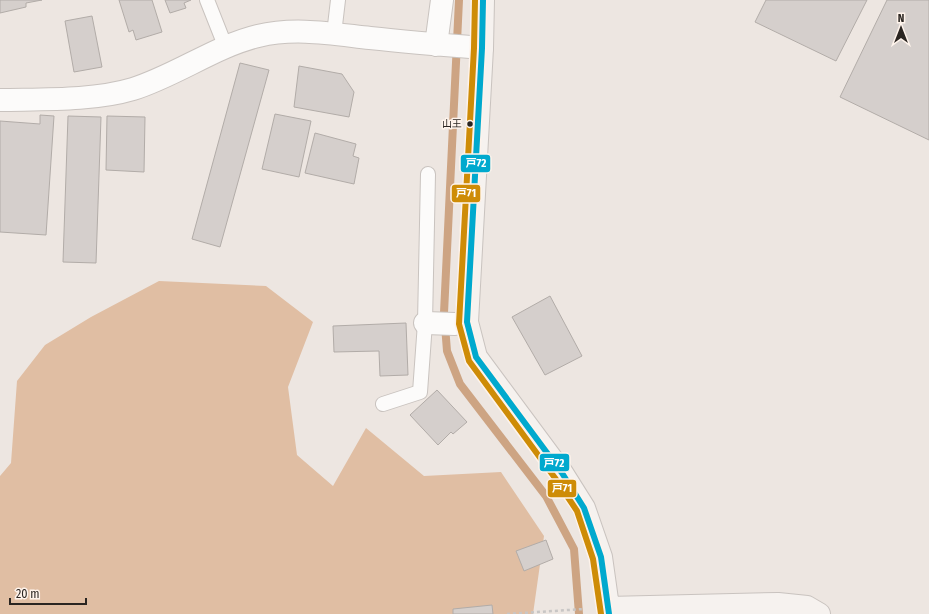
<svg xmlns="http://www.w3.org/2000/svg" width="929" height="614" viewBox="0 0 929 614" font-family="'Fira Sans Condensed','Noto Sans JP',sans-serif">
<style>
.forest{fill:#e0bea3}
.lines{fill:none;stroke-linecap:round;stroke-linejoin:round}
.stream{stroke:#cda483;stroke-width:8}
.building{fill:#d5cfcc;stroke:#b2aca8}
.lane-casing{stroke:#c9c3bf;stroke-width:16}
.street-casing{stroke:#c9c3bf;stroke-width:24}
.secondary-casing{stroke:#c9c3bf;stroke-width:24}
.path{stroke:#c8c6c5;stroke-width:2.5;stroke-dasharray:3 3;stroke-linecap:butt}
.lane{stroke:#fcfbfa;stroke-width:14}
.street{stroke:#fcfbfa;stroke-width:22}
.secondary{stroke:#f6f2ef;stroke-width:22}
.bus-1-casing{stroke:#fef3eb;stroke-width:9}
.bus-2-casing{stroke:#fef3eb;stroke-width:9}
.bus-1{stroke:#00a9ce;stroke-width:6}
.bus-2{stroke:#ce8c07;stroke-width:6}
.bus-dot{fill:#2a2521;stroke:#fef3eb;stroke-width:1.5}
.labels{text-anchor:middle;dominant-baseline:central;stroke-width:3;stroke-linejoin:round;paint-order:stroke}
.bus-label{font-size:10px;fill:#2a2521;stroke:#fef3eb;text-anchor:end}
.line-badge{stroke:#fef3eb;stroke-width:1.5}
.badge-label{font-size:11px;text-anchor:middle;font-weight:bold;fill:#fff}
</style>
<rect width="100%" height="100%" fill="#ede6e1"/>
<path class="forest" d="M159 281 266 286 313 322 288 387 297 455 333 486 366 428 424 476 501 472 544 536 533 614H0V476L11 463 17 381 45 345 91 317Z"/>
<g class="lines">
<path class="stream" d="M459 0 444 313 447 351 460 384 546 496 574 549 579 614"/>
</g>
<path class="building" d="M0 0H42L26 3V7L0 13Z
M119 0H152L162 32 136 40 133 30 129 32Z
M165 0H191L184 3 186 8 170 13Z
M766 0H867L836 61 755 22Z
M887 0H929V140L840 97Z
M92 16 102 67 74 72 65 21Z
M240 63 269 70 220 247 192 239Z
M299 66 342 74 354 92 349 117 294 107Z
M275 114 311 121 299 177 262 169Z
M40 115 54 116 46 235 0 232V121L40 124Z
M68 116 101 117 96 263 63 262Z
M107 116 145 117 144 172 106 170Z
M315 133 356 144 353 156 359 158 354 184 305 173Z
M550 296 582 356 545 375 512 317Z
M406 323 408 375 380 376 379 351 334 352 333 326Z
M437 390 467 422 453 434 451 432 438 445 410 415Z
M546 540 553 559 524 571 516 551Z
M492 605 493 614H453V609Z"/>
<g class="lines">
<defs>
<path id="lane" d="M207 0 226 48
M334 34 338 0
M383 404 420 392 425 323 428 174"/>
<path id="street" d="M436 45 442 0
M0 100C42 99 93 101 133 89 175 76 216 46 258 36 295 27 333 34 370 38 407 42 444 45 482 48
M425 323 455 324 467 322"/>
<path id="secondary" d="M483 0 482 48 467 322 476 357 562 473 584 508 601 557 609 614
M608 608 778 604 807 607 819 614"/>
</defs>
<use href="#lane" class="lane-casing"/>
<use href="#street" class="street-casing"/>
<use href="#secondary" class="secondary-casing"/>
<path class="path" d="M507 614 584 609"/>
<use href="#lane" class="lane"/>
<use href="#street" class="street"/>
<use href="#secondary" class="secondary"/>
<defs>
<path id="bus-1" d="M483 0 482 48 467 322 476 357 562 473 584 508 601 557 609 614"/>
<path id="bus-2" d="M475 0 474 48 459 324 469 361 555 478 577 511 593 559 601 614"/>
</defs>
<use href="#bus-1" class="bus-1-casing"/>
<use href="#bus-2" class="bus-2-casing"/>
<use href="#bus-1" class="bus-1"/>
<use href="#bus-2" class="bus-2"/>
</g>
<circle class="bus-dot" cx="470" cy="124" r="3.5"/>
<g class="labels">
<g class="bus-label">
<text x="462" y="124">山王</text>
</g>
</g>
<g class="line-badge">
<rect x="460" y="154" width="31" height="19" rx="4" fill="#00a9ce"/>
<rect x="451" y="184" width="30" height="19" rx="4" fill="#ce8c07"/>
<rect x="539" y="453" width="31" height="19" rx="4" fill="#00a9ce"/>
<rect x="547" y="479" width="30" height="19" rx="4" fill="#ce8c07"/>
</g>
<g class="badge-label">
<text x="476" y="167">戸72</text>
<text x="466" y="197">戸71</text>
<text x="554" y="467">戸72</text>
<text x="562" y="492">戸71</text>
</g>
<g transform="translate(901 28)" stroke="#fef3eb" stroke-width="3" paint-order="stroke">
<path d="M0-3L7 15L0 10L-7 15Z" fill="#2a2521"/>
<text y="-6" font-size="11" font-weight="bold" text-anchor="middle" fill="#2a2521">N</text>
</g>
<path d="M10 598v6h76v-6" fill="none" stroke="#2a2521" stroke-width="2"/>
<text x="16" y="598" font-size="12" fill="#2a2521" stroke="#fef3eb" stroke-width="3" paint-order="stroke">20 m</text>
</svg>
